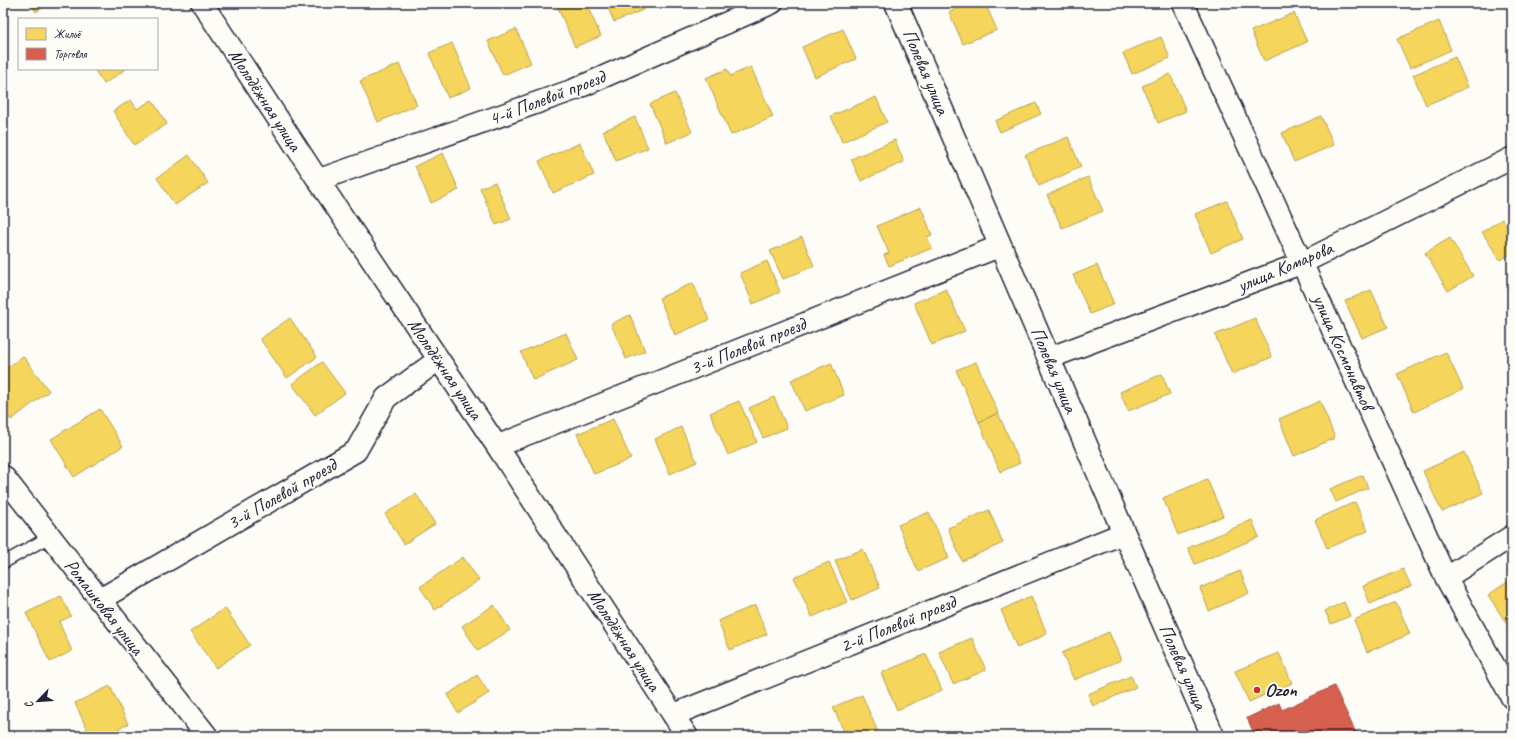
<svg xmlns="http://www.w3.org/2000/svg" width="1515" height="739" viewBox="0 0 1515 739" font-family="Caveat,sans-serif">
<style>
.homes{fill:#f6d55c;stroke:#b69f52}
.shops{fill:#d6604d;stroke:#a04d48}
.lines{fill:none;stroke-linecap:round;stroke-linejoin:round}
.lane-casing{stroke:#22223b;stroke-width:14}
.street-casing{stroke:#22223b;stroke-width:24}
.secondary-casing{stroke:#22223b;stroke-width:25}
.lane{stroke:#fdfcf7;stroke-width:11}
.street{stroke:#fdfcf7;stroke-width:21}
.secondary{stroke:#fdfcf7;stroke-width:22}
.poi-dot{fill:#c8321e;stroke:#fdfcf7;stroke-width:1.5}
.labels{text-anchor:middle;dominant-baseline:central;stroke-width:4;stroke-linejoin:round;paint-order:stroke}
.street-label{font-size:19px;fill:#22223b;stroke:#fdfcf7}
.poi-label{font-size:19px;font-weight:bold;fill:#22223b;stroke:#fdfcf7;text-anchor:start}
</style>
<rect width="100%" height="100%" fill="#fdfcf7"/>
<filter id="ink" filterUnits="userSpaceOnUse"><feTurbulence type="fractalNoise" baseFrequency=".025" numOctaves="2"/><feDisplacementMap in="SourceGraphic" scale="8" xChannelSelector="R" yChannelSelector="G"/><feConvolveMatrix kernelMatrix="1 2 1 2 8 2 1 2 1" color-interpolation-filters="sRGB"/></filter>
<g filter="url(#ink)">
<path class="homes" d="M30 3H50L36 12Z
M556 3H586L601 36 575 47Z
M606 3H640L643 10 614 22Z
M970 3H985L997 30 963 44 949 12Z
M1294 13 1307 42 1264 61 1251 31Z
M1439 21 1451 50 1410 68 1397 39Z
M516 29 531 63 503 75 488 41Z
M843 29 856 59 815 77 802 47Z
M1161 37 1170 58 1132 74 1123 53Z
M452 43 471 88 448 98 429 53Z
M1455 57 1468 87 1426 105 1413 75Z
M399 64 417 105 378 122 360 81Z
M751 67 773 117 731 135 706 78 727 69 730 76Z
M94 69H126L104 84Z
M1170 74 1186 111 1158 123 1142 86Z
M675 93 692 132 667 143 650 104Z
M876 97 887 122 842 142 831 116Z
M131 100 137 109 152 100 167 124 134 145 113 111Z
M1036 103 1041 114 1000 132 995 121Z
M1321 116 1334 145 1294 162 1282 133Z
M635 117 648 148 616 161 603 131Z
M1068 137 1081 167 1039 186 1025 155Z
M895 140 904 162 861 181 851 159Z
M580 143 594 175 553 193 539 161Z
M443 153 459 190 431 203 415 166Z
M189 155 208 183 175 205 157 178Z
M1088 177 1103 211 1062 228 1047 195Z
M495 182 511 219 496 225 480 188Z
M1227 201 1243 239 1211 253 1195 214Z
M921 207 932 235 927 237 932 248 889 266 884 255 889 253 877 226Z
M1502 219 1512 234V253L1500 260 1482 232Z
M802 237 814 266 783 279 770 251Z
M1450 238 1473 276 1448 291 1425 253Z
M767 261 780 292 753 304 740 273Z
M1097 265 1114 304 1090 314 1073 275Z
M693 283 709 320 675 335 659 298Z
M946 289 965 331 932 345 914 303Z
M1371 290 1388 327 1362 338 1345 301Z
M630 315 645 351 626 359 611 324Z
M290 318 317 357 287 378 260 339Z
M1255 318 1272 357 1232 374 1215 335Z
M566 333 578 360 533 380 521 352Z
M1446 352 1463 389 1414 412 1397 374Z
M23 356 49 391 11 420 3 409V371Z
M322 362 345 393 315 415 292 384Z
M976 362 998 413 979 422 956 370Z
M831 363 844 395 805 411 791 380Z
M1162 374 1170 394 1128 411 1120 392Z
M774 397 787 428 763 438 749 408Z
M739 401 757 442 728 455 710 413Z
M1320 401 1335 438 1294 456 1279 419Z
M100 409 123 446 74 477 51 439Z
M998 413 1020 463 1000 472 979 422Z
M613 419 631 459 594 474 577 434Z
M681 427 697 462 670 474 655 439Z
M1464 452 1483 493 1442 512 1423 471Z
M1363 475 1368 488 1336 502 1330 489Z
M1207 479 1223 516 1178 535 1163 498Z
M416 494 435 524 404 544 385 514Z
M1355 502 1368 531 1327 548 1315 520Z
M989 510 1003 543 962 561 948 528Z
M929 512 949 558 918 571 898 525Z
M1252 520 1259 537 1195 564 1188 548Z
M863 549 880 588 852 600 835 561Z
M463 557 479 580 435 610 420 587Z
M829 562 847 602 812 617 794 577Z
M1403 569 1411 586 1370 604 1363 586Z
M1240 571 1249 593 1209 611 1200 588Z
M1512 579V632L1488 595Z
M61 596 71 616 59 622 72 651 50 662 26 613Z
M1031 596 1047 634 1017 648 1001 610Z
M1344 602 1350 616 1331 624 1325 611Z
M1396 602 1410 634 1367 652 1354 620Z
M494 605 510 630 478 651 462 626Z
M755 605 767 634 730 650 718 621Z
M225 608 250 645 216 668 190 632Z
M1109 632 1121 660 1074 680 1062 653Z
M972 638 986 670 953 684 939 652Z
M1279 653 1292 683 1249 702 1235 671Z
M926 654 942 690 897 710 881 673Z
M477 675 489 693 458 713 447 695Z
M1131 676 1136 687 1093 706 1088 694Z
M110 686 128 724 103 736H90L75 703Z
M862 695 877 730 864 736H846L833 707Z"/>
<path class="shops" d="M1334 686 1356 733 1349 736H1255L1247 718 1279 703 1282 710Z"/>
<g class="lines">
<defs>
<path id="lane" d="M3 563 49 537"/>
<path id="street" d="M202 3 318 180 497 446 687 736
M1183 3 1446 578 1512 698
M318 180 573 90 772 3
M1049 358 1302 263 1512 158
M497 446 1000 246
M3 476 207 736
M1446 578 1512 536
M99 600 356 451 386 398 438 360
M673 715 1124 533"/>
<path id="secondary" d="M896 3 1124 533 1213 736"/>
</defs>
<use href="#lane" class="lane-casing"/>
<use href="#street" class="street-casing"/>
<use href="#secondary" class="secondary-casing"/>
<use href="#lane" class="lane"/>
<use href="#street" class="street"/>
<use href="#secondary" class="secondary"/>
</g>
</g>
<circle class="poi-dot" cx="1257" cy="690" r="4"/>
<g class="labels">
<g class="street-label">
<text transform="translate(926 72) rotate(67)">Полевая улица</text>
<text transform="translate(547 98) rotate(-21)">4-й Полевой проезд</text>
<text transform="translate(265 100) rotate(57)">Молодёжная улица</text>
<text transform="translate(1285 267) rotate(-23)">улица Комарова</text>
<text transform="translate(748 346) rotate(-22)">3-й Полевой проезд</text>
<text transform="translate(1343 352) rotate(66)">улица Космонавтов</text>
<text transform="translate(445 369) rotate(56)">Молодёжная улица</text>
<text transform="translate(1054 370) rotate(67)">Полевая улица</text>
<text transform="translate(282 494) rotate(-30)">3-й Полевой проезд</text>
<text transform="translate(104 607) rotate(52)">Ромашковая улица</text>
<text transform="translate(898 624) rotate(-22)">2-й Полевой проезд</text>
<text transform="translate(624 640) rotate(57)">Молодёжная улица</text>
<text transform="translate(1183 667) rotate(66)">Полевая улица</text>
</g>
<g class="poi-label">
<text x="1265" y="690">Ozon</text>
</g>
</g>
<rect width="1515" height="739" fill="none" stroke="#fdfcf7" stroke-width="16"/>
<rect x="8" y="8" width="1499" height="723" fill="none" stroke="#22223b" stroke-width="1.5" filter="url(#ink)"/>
<rect x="18" y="18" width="140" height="52" fill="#fdfcf7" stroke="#a5a5ac"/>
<rect x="26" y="28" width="20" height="12" fill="#f6d55c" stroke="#a5a5ac"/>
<text x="54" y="38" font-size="12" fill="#22223b">Жильё</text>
<rect x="26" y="48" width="20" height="12" fill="#d6604d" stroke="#a5a5ac"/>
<text x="54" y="58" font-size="12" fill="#22223b">Торговля</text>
<g transform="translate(38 701) rotate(245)" stroke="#fdfcf7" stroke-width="3" paint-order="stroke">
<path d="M0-3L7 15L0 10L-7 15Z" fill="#22223b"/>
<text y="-6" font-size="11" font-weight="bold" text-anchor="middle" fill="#22223b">С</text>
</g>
</svg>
